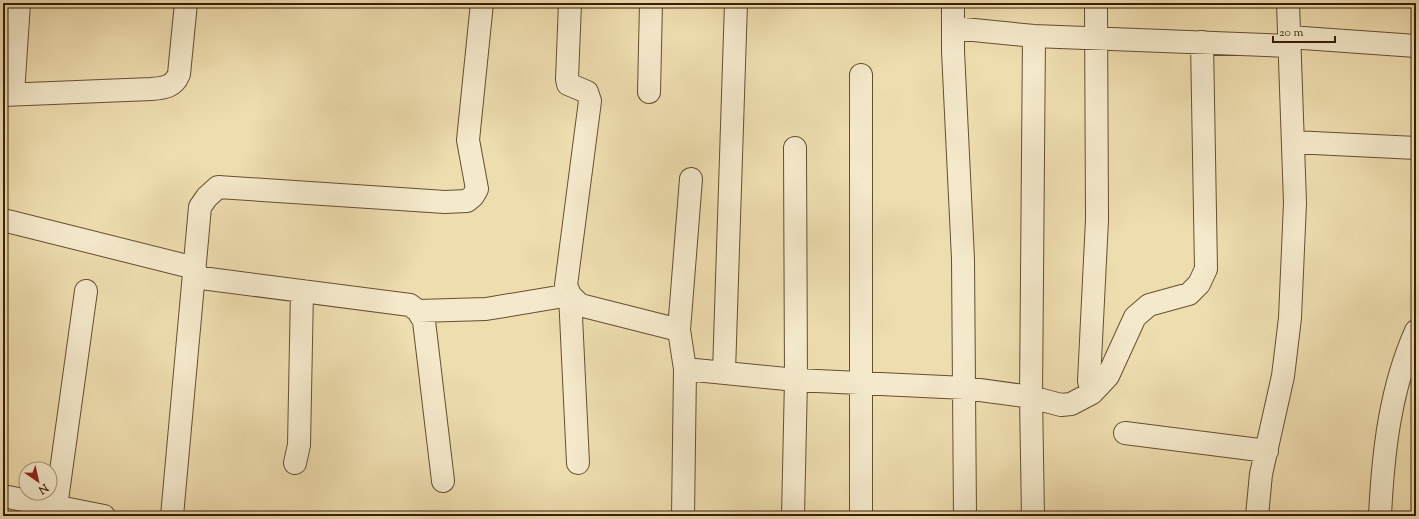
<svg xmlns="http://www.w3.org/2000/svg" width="1419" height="519" viewBox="0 0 1419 519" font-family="'Sorts Mill Goudy',serif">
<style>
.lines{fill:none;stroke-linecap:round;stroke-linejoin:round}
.minor-casing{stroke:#674e31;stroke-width:24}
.minor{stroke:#f4e9cb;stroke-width:22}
</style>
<rect width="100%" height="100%" fill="#eeddaf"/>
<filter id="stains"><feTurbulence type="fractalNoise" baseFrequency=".005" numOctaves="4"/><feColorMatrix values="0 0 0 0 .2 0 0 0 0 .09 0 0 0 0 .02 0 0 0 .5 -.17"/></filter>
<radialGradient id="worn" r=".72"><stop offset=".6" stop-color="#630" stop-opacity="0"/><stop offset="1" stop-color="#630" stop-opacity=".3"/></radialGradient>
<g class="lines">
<defs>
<path id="minor" d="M570 3 567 79 568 84 587 92 590 101 566 285 570 295 580 305 679 330
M953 3V51L963 259 965 516
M953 28 1034 36 1289 46
M1289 37 1416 46
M649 92 651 3
M13 94 19 3
M3 95 151 89C164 88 174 87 179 74L186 3
M1293 142 1416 148
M3 220 195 268
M194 277 410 305 418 311 424 321 443 481
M418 311 486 309 570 295 578 463
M685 369 796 380 965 388 1031 397 1061 405 1071 404 1092 393 1089 381 1097 220 1096 3
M724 372 736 3
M1092 393 1108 376 1135 317 1149 305 1189 294 1199 284 1206 269 1202 42
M1125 433 1267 451
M295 463 299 445 302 291
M3 496 104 516
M56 507 86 291
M172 516 200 207 207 197 218 187 445 202 467 201 473 196 477 189 468 140 482 3
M683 516 685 369 679 330 691 179
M793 516 796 380 795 148
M861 516V75
M1033 516 1031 397 1034 36
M1257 516 1261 474 1283 376 1290 318 1295 203 1288 3
M1380 516C1383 453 1390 389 1416 331"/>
</defs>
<use href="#minor" class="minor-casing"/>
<use href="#minor" class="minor"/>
</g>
<rect width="1419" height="519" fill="none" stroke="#eeddaf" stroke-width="16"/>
<rect x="4" y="4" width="1411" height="511" fill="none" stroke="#3a1e07" stroke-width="2"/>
<rect x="8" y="8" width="1403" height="503" fill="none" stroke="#3a1e07"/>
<g transform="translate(38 481) rotate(146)"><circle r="19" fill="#f4e9cb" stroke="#aa987d"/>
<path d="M0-3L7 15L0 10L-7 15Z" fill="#8f2418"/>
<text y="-6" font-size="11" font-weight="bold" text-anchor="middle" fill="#3a1e07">N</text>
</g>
<path d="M1273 36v6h62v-6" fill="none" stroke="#3a1e07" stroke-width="2"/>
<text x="1279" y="36" font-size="12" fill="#3a1e07" stroke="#f4e9cb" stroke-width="3" paint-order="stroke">20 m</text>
<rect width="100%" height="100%" filter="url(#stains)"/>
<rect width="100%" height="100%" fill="url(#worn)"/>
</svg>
